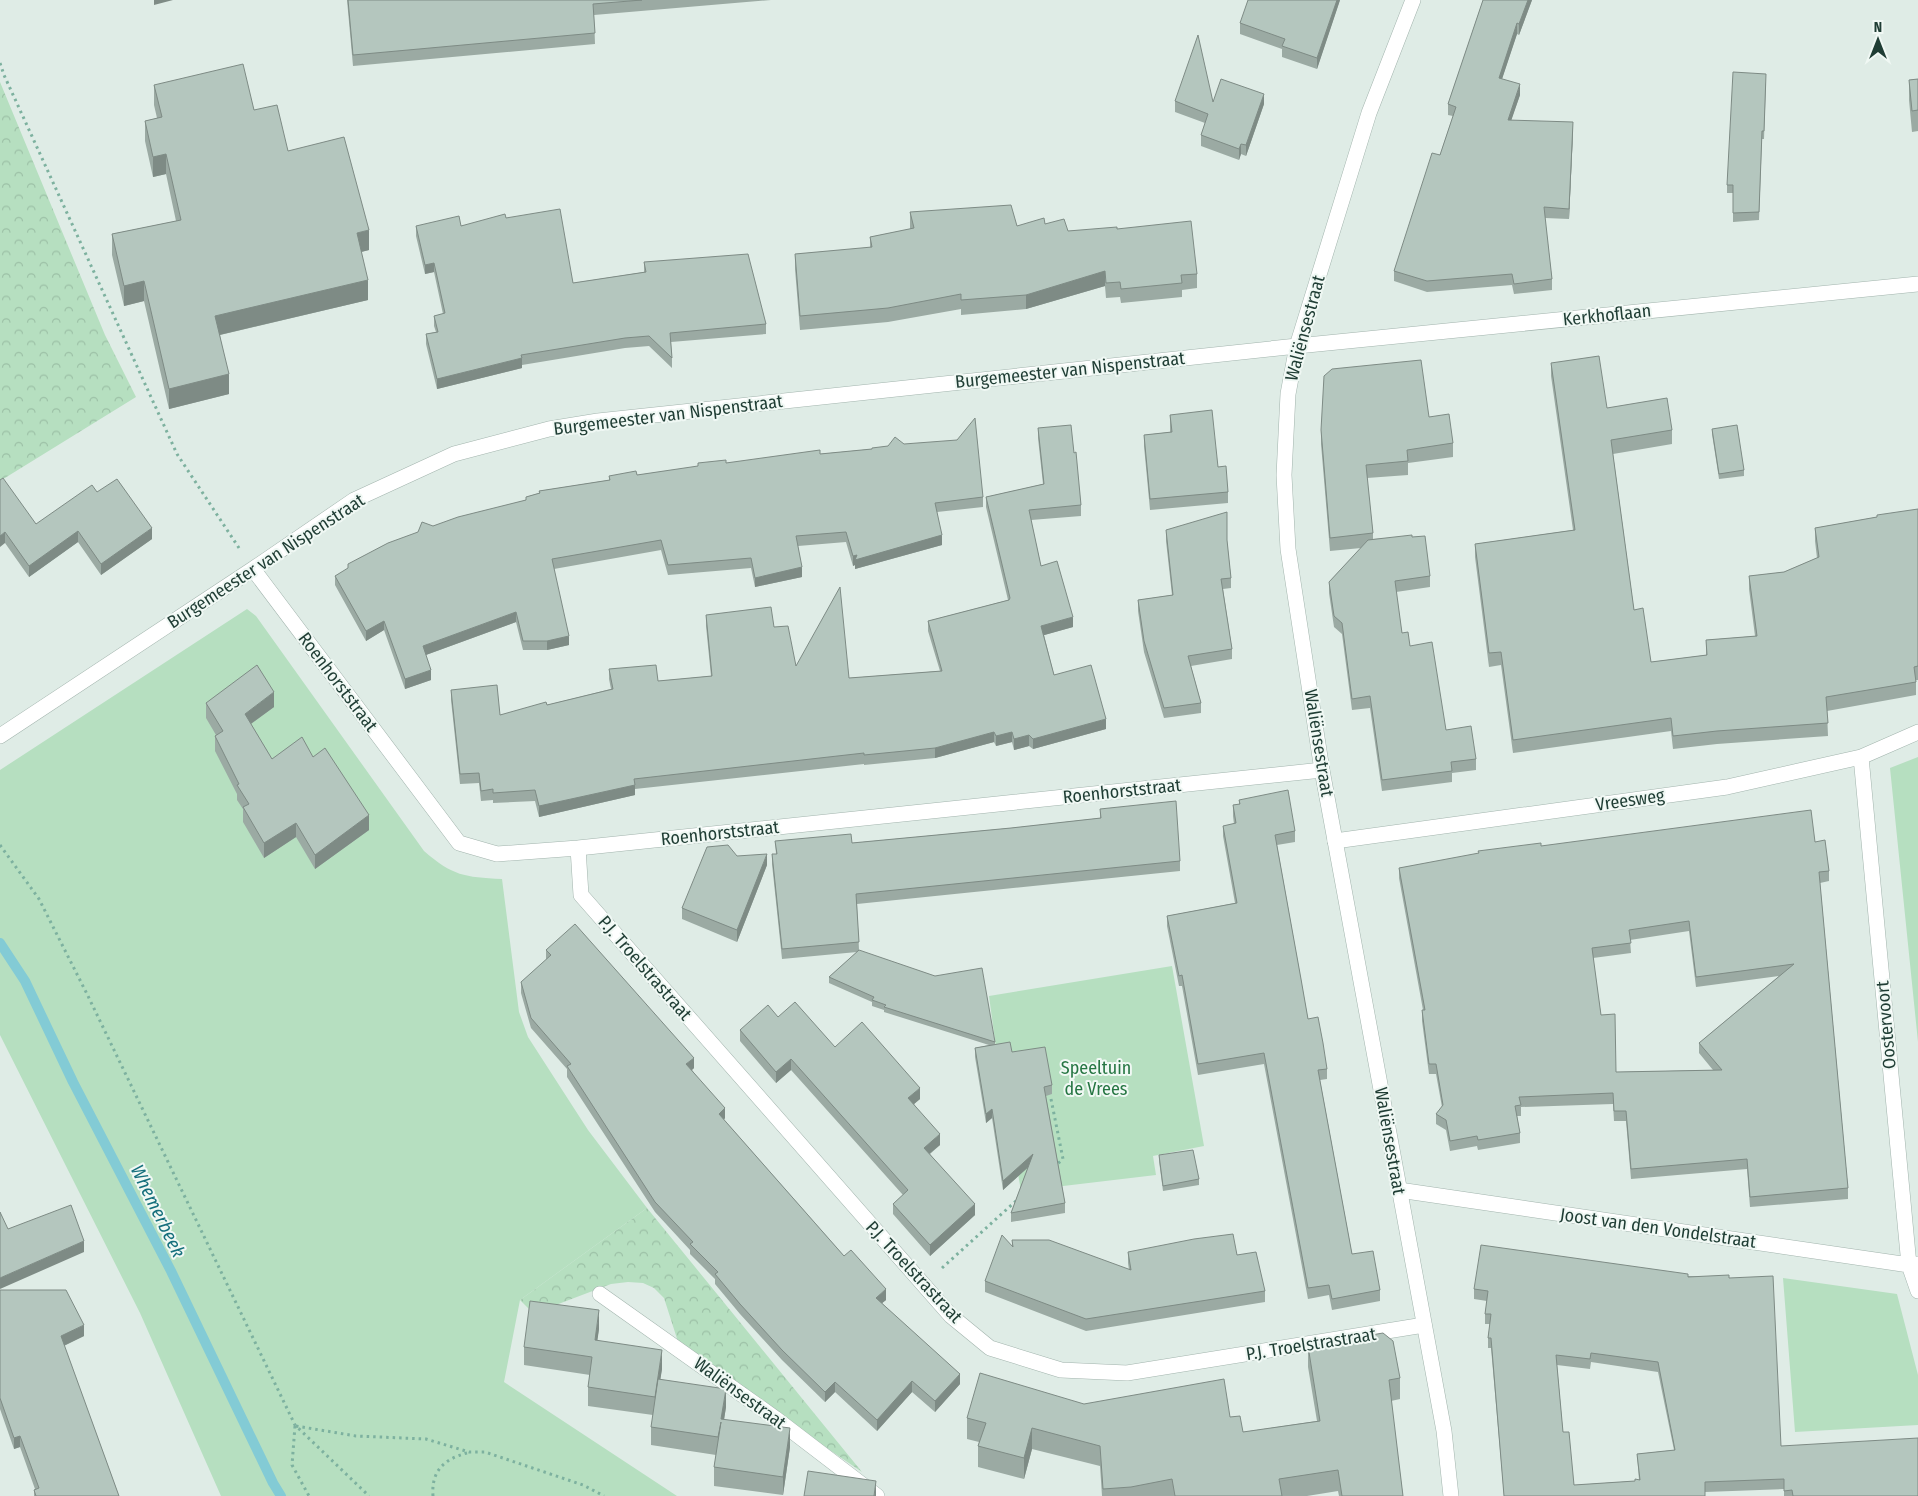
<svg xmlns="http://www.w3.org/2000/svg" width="1918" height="1496" viewBox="0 0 1918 1496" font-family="'Fira Sans Condensed',sans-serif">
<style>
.green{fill:#b6dfc0}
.forest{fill:url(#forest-crowns)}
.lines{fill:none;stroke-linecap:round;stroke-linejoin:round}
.stream{stroke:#83cbd5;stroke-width:10}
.minor-casing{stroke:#a2b4ad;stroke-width:16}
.tertiary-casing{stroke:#a2b4ad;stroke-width:16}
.path{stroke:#7db19f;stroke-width:3;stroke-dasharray:2.5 4;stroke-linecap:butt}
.minor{stroke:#fff;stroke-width:15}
.tertiary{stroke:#fff;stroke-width:15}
.wall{fill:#9baaa3;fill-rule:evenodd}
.shaded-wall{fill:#7e8b85}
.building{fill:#b4c6be;stroke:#7e8b85;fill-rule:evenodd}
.labels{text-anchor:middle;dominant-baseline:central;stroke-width:4;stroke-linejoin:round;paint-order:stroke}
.street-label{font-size:18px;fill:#1f3d34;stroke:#f0f8f4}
.park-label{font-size:18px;fill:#267643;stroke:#f0f8f4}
.water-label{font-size:19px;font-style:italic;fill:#156f7c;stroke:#f0f8f4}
</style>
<defs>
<pattern id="forest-crowns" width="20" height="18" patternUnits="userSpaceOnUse" patternTransform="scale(1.25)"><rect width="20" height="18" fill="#b6dfc0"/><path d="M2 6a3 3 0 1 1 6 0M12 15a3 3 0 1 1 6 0" fill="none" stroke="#9cc0a6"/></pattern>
</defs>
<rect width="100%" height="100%" fill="#dfece6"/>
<path class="green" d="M247 609 256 616 424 851C453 876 464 877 502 879L519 1012 528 1037 588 1130 647 1208 520 1300 504 1382 677 1496H221L140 1313 0 1035V770Z
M1918 757V1042L1890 768Z
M1172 966 1204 1146 1153 1156 1156 1175 1021 1191 996 1048 989 996Z
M1783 1278 1897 1294 1918 1375V1425L1795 1432Z"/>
<path class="forest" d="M0 82 105 335 136 397 0 481Z
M647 1208 862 1472 680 1348 664 1298 654 1288 643 1283 628 1282 611 1284 540 1311 532 1312 520 1300Z"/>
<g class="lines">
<path class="stream" d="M0 943 25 981 73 1082 171 1271 273 1483 281 1496"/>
<defs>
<path id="minor" d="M253 569 459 843 497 854 578 848 1322 770
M0 736 253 569 354 500 454 454 549 429 598 421 1297 346 1918 284
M1861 757 1909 1265 1918 1291
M1335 841 1727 787 1861 757 1918 732
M578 848 581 895 951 1316 990 1348 1061 1370 1127 1373 1424 1325
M1399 1190 1909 1265 1918 1264
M600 1294 775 1418 877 1496"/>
<path id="tertiary" d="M1413 0 1369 113 1297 346 1288 394 1284 475 1288 549 1322 770 1444 1431 1451 1496"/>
</defs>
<use href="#minor" class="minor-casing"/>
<use href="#tertiary" class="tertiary-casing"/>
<path class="path" d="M0 63 4 75 177 454 239 548
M0 845 39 899 87 994 295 1425 369 1496
M1051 1099 1063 1159 1055 1166
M942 1268 1017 1200
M295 1426 292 1465 309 1496
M296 1426 356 1436 426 1439 469 1452H485L583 1485 604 1496
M433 1496C431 1471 444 1459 467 1453"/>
<use href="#minor" class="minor"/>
<use href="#tertiary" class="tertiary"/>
</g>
<path class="wall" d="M347 0H771L594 15 595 44 353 66Z
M1340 0 1317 69 1282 57V49L1240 34V23Z
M1483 0H1532L1519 35 1517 34 1502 79 1520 95 1511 120 1573 132 1569 219 1545 218 1552 279V290L1514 294 1512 285 1427 292 1394 281V271L1440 155 1453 116 1448 115V104Z
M1918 79V131L1912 132 1909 100V80Z
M1766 82 1764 139H1762L1759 220 1733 222V193H1727V185Z
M154 85 254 110 369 250 361 252 368 300 220 335 229 394 169 409 144 301 124 306 112 255V234L176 221 166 174 153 177 145 141V121L157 118 154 105Z
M1175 101 1213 102 1264 104 1246 156 1241 154 1239 160 1201 146V135L1205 123 1175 112Z
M910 212 1017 226 1045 224 1068 231 1117 229 1197 274V288L1182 290V297L1121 303 1120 297 1106 298 1105 286 1026 309 961 315V309L888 322 800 330 795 269V254L870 248V237L910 229Z
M506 218 573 283 644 272V262L766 324V334L671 342 672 358V368L649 346 625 348 522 365V368L437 389 426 344V334L436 332 434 326V316L443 314 434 272 425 274 416 236V226H461Z
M1551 363 1607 408 1672 430V444L1613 454 1634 610 1651 662 1706 655V640L1755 636 1749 589V576L1784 572 1817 558 1815 541V528L1877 517 1918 509V680H1916V695L1827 711 1828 736 1717 744 1673 749 1671 731 1513 753 1501 665 1489 667 1475 557V544L1573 530 1551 376Z
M1170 415 1218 467 1228 492V503L1150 510 1144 446V435L1170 432Z
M1429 417 1453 443V457L1408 463V475L1367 478 1373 533V539L1412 537 1430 576V587L1396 592 1402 633 1410 646 1446 730 1476 759V770L1452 773V782L1382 791 1370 708 1352 710 1342 634 1334 627 1329 593V582L1361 548 1330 551 1321 444V430Z
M1038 428 1074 453 1081 505V516L1031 520 1041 566 1073 627 1044 635 1054 675 1106 729 1033 749 1029 746 1014 750 1012 742 996 746 994 742 935 758 864 765V764L635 789V795L539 817 535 801 493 803V800L481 801 479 783 460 784 451 700V690L500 715 547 705 611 689 609 679V669L658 681 711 676 706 626V615L774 627 796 666 849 678 940 671 928 631V621L1008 600 986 507V497L1043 484 1038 438Z
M1712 429 1744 470V476L1719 479 1712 434Z
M904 444 983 497V507L937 512 942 545 855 569V565L853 566 846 542 798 546 802 577 755 587 751 568 668 575 661 550 554 569 569 645 547 650H523L516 622 426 655 431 680 405 689 384 630 366 641 335 585V576L433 526 526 500V497L539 493V491L609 480V476L637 475 726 463 872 449Z
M0 480 36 524 97 492 152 539 101 575 78 542 29 577 5 543Z
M1166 530 1227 541 1231 578V588L1223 589 1232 649V659L1191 666 1201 703V713L1164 718 1144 652 1138 611V600L1172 595 1166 541Z
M206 703 274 707 251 724 272 759 313 757 369 830 315 869 296 837 264 858 243 822V809L237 800V794L215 751V736L216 735 206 718Z
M1239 800 1295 831V842L1277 845 1308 1019 1327 1069V1079L1320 1080 1352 1254 1380 1290V1301L1332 1310 1329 1295 1308 1299 1264 1064 1198 1075 1182 986H1179L1167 926V916L1235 903 1223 836V826L1234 824 1233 816V805L1239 804Z
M1100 809 1180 861V871L857 904 859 950 995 1042V1044L1012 1052 1052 1085V1094L1046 1096 1065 1203V1213L1011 1222V1213L1028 1167 1003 1190 992 1118 986 1123 975 1057V1048L989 1045 884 1012V1010L872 1006V1002L829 983V977L857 952 782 959 772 864V854H776L775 841 852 843 1011 828 1100 818Z
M1815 842 1829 871V881L1820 883 1848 1188V1199L1750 1207 1747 1169 1631 1179 1626 1121H1614L1613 1104 1521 1107V1116H1517L1520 1133V1143L1478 1150 1477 1146 1450 1151 1446 1130 1436 1124V1114L1442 1107 1436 1074H1429L1422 1021V1010H1423L1399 878V868L1541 846ZM1689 931 1696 987 1779 976 1699 1043V1053L1713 1070 1616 1072 1601 1015 1593 958 1631 953 1630 940Z
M737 856 767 865 737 942 682 919V908Z
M546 950 694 1068 692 1070 725 1118 724 1120 844 1256 886 1300 882 1303 960 1384 935 1412 912 1392 877 1431 835 1392 825 1402 782 1360 740 1314 715 1284V1279L690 1254V1250L655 1212 567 1077V1069L531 1028 521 993V982L546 960Z
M778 1017 835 1047 920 1099 914 1104 940 1145 930 1154 975 1215 930 1256 893 1214V1204L903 1195 791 1070 776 1083 740 1041V1030Z
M1159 1155 1199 1179V1185L1163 1191 1159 1161Z
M1012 1240 1129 1270 1128 1263V1252L1237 1255 1265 1291V1302L1086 1331 985 1292V1281L1012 1246Z
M1688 1276 1729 1278 1781 1446 1918 1496H1784V1489L1705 1492V1496H1504L1491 1348H1488V1338L1490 1324H1485V1314L1487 1301 1474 1299V1289ZM1591 1362 1658 1372 1674 1450 1637 1454 1639 1480 1635 1481 1574 1485 1563 1432 1557 1365 1590 1369Z
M0 1290 84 1336 64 1346 119 1496H34V1490L35 1489 20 1447 14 1449 0 1409Z
M599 1329 597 1340 662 1369 660 1379 726 1407 724 1420 790 1447 783 1495 714 1486V1467L716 1455 651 1445V1427L653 1415 588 1406V1387L590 1375 524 1365V1347Z
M1308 1346 1400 1378V1399L1391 1401 1403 1496H1339L1338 1491 1307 1496H1102L1100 1466 1032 1449 1024 1479 978 1467V1446L979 1442 967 1439V1418L1084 1404 1230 1417 1243 1432 1317 1421 1308 1367Z"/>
<path class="shaded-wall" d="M154 0H173L154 5Z
M1337 0H1340L1317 69V58Z
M1528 0H1532L1519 35V24Z
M1517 23V34L1499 88V78Z
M1520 84V95L1508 130V120Z
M1264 94V104L1246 156V145Z
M1573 122V132L1569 219V209Z
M1241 144V154L1239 160V149Z
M166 154V174L153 177V157Z
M369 230V250L357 253V233Z
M434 263V272L425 274V265Z
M1105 271V286L1026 309V295Z
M368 280V300L215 336V316Z
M144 281V301L124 306V286Z
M522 358V368L437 389V379Z
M229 374V394L169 409V389Z
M152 528V539L101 575V564Z
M78 531V542L29 577V566Z
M5 532V543L0 547V536Z
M942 535V545L855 569V565L853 566V556Z
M802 567V577L755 587V578Z
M516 612V622L423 656V646Z
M1073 617V627L1041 636V626Z
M384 621V630L366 641V631Z
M569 636V645L547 650V641Z
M431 670V680L405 689V679Z
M274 692V707L245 728V714Z
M1106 719V729L1033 749V739Z
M994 732V742L935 758V748Z
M1012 732V742L996 746V736Z
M1029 735V746L1014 750V739Z
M635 785V795L539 817V806Z
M369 815V830L315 869V855Z
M296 823V837L264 858V843Z
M767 854V865L737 942V930Z
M694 1058V1068L686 1075V1064Z
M791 1059V1070L776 1083V1072Z
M920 1088V1099L908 1109V1098Z
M725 1108V1118L719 1125V1114Z
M992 1109V1118L986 1123V1114Z
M940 1134V1145L924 1158V1148Z
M1033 1154V1163L1003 1190V1181Z
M975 1204V1215L930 1256V1245Z
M84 1241V1252L0 1289V1278Z
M886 1289V1300L876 1308V1298Z
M599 1310V1329L595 1358V1340Z
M84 1325V1336L61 1347V1336Z
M662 1350V1369L655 1415V1397Z
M960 1374V1384L935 1412V1401Z
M912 1381V1392L877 1431V1420Z
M835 1382V1392L825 1402V1392Z
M726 1389V1407L721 1438V1419Z
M790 1428V1447L783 1495V1477Z
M1032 1428V1449L1024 1479V1458Z
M20 1436V1447L14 1449V1438Z
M876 1481V1496H874Z"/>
<path class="building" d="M348 0H642L593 4 595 33 353 55Z
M1248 0H1337L1317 58 1282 46 1285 39 1240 23Z
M1483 0H1528L1519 24 1517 23 1499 78 1520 84 1508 120 1573 122 1569 209 1544 207 1552 279 1514 284 1512 274 1427 281 1394 271 1432 153 1440 155 1456 107 1448 104Z
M1198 35 1213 102 1221 79 1264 94 1246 145 1241 144 1239 149 1201 135 1208 114 1175 101Z
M243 64 254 110 277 105 288 151 344 137 369 230 357 233 368 280 215 316 229 374 169 389 144 281 124 286 112 234 181 220 166 154 153 157 145 121 162 117 154 85Z
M1733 72 1766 74 1764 131H1762L1759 212 1733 213V185H1727Z
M1918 79V110L1912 111 1909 80Z
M1011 205 1017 226 1044 218 1045 224 1064 219 1068 231 1117 227V229L1191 221 1197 274 1181 275 1182 283 1121 289 1120 282 1106 283 1105 271 1026 295 961 300V294L888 308 800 316 795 254 872 247 870 237 914 228 910 212Z
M560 209 573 283 646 272 644 262 748 254 766 324 670 333 672 358 649 336 625 338 521 355 522 358 437 379 426 334 438 332 434 316 445 313 434 263 425 265 416 226 459 216 461 226 505 214 506 218Z
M1599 356 1607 408 1667 398 1672 430 1611 440 1634 610 1643 608 1651 662 1707 655 1706 640 1757 636 1749 576 1784 572 1819 557 1815 528 1877 517V515L1918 509V666L1914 667 1916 682 1826 697 1828 723 1717 731 1673 736 1671 718 1513 740 1501 652 1489 653 1475 544 1575 530 1551 363Z
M1421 360 1429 417 1449 414 1453 443 1407 450 1408 461 1366 465 1373 533 1330 538 1321 430 1324 376 1332 369Z
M1212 410 1218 467 1226 466 1228 492 1150 499 1144 435 1172 432 1170 415Z
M975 418 983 497 935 503 942 535 855 560 857 555 853 556 846 532 796 536 802 567 755 578 751 558 668 565 661 540 552 559 569 636 547 641H523L516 612 423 646 431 670 405 679 384 621 366 631 335 576 348 568V564L388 543 418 532 422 522 433 526 458 517 526 500V497L540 493 539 491 610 480 609 476 636 471 637 475 698 466V463L726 460V463L820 450V454L872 449V448L888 446 895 437 904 444 957 440Z
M1071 425 1074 453 1076 452 1081 505 1029 510 1041 566 1057 561 1073 617 1041 626 1054 675 1091 665 1106 719 1033 739 1029 735 1014 739 1012 732 996 736 994 732 935 748 864 755V753L634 779 635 785 539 806 535 790 493 793V789L481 791 479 773 460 774 451 690 497 685 500 715 546 702 547 705 613 689 609 669 656 665 658 681 712 676 706 615 771 607 774 627 788 626 796 666 840 587 849 678 942 671 928 621 1009 600 1010 598 986 497 1044 484 1038 428Z
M1737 425 1744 470 1719 474 1712 429Z
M3 478 36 524 92 485 97 492 117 479 152 528 101 564 78 531 29 566 5 532 0 536V480Z
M1227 512V540L1231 578 1221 579 1232 649 1188 656 1201 703 1164 708 1144 641 1138 600 1173 595 1166 530Z
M1412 535V537L1425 536 1430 576 1395 581 1402 633 1408 632 1410 646 1432 642 1446 730 1471 726 1476 759 1451 762 1452 771 1382 780 1370 696 1352 699 1342 623 1334 616 1329 582 1368 540Z
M257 665 274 692 245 714 272 759 302 737 313 757 325 748 369 815 315 855 296 823 264 843 243 807 249 804 237 785 239 784 215 736 223 731 206 703Z
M1288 790 1295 831 1275 835 1301 979 1308 1019 1318 1017 1323 1043 1327 1069 1318 1070 1352 1254 1373 1251 1380 1290 1332 1299 1329 1285 1308 1288 1264 1053 1198 1064 1182 975 1179 976 1167 916 1237 903 1223 826 1236 823 1233 805 1240 804 1239 800Z
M1176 801 1180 861 856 894 859 942 782 949 772 854H777L775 841 851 834 852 843 1011 828 1101 818 1100 809Z
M1811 810 1815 842 1825 840 1829 871 1819 872 1848 1188 1750 1197 1747 1159 1631 1169 1626 1111H1614L1613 1093 1519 1097 1521 1105 1515 1106 1520 1133 1478 1140 1477 1136 1450 1141 1446 1120 1436 1114 1443 1105 1436 1064H1429L1422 1010H1425L1399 868 1479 853 1478 851 1541 843V846ZM1689 921 1696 977 1794 964 1699 1043 1722 1070 1616 1072 1615 1014 1601 1015 1592 948 1631 943 1629 930Z
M728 845 737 856 767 854 737 930 682 908 707 847Z
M575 924 694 1058 686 1064 725 1108 719 1114 844 1256 851 1250 886 1289 876 1298 960 1374 935 1401 912 1381 877 1420 835 1382 825 1392 782 1350 740 1304 715 1274 718 1272 690 1244 693 1242 655 1202 567 1066 571 1064 531 1018 521 982 551 955 546 950Z
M859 950 935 976 982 968 995 1042 884 1007 886 1005 872 1000 874 997 829 977Z
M795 1002 835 1047 862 1022 920 1088 908 1098 940 1134 924 1148 975 1204 930 1245 893 1204 908 1190 791 1059 776 1072 740 1030 768 1005 778 1017Z
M1010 1042 1012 1052 1045 1047 1052 1085 1044 1087 1065 1203 1011 1213 1033 1154 1003 1181 992 1109 986 1114 975 1048Z
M1193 1150 1199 1179 1163 1186 1159 1155Z
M71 1205 84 1241 0 1278V1212L8 1229Z
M1233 1234 1237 1255 1256 1252 1265 1291 1086 1319 985 1281 1002 1235 1013 1247 1012 1240H1049L1131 1270 1128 1252 1194 1239Z
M1481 1245 1688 1274V1277L1729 1275V1278L1773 1276 1781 1446 1918 1438V1496H1793L1792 1490 1784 1491V1479L1705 1482V1496H1504L1491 1338H1488L1491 1314H1485L1488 1291 1474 1289ZM1591 1353 1658 1362 1675 1450 1637 1454 1640 1480 1635 1479V1481L1574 1485 1569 1432H1563L1556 1355 1590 1359Z
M0 1290H66L84 1325 61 1336 119 1496H36L34 1490 39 1488 20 1436 14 1438 0 1398Z
M530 1301 599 1310 595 1340 662 1350 655 1397 588 1387 592 1357 524 1347Z
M1383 1333 1393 1341 1400 1378 1389 1380 1403 1496H1342L1338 1470 1279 1479 1282 1496H1175L1172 1479 1131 1487 1103 1489 1100 1446 1032 1428 1024 1458 978 1446 986 1423 967 1418 980 1373 1084 1404 1224 1379 1230 1417 1240 1416 1243 1432 1320 1421 1308 1346Z
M658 1379 726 1389 721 1419 790 1428 783 1477 714 1467 721 1422 718 1437 651 1427Z
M808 1471 876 1481 874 1496H804Z"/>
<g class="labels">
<g class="street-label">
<text transform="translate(1607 315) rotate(-6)">Kerkhoflaan</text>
<text transform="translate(1305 328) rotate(-75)">Waliënsestraat</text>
<text transform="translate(1070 370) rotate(-6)">Burgemeester van Nispenstraat</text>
<text transform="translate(668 415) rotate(-7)">Burgemeester van Nispenstraat</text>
<text transform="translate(266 561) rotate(-33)">Burgemeester van Nispenstraat</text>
<text transform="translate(338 682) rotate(53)">Roenhorststraat</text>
<text transform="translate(1319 743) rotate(81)">Waliënsestraat</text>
<text transform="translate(1122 791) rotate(-6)">Roenhorststraat</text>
<text transform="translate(1630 800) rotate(-8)">Vreesweg</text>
<text transform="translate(720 833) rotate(-6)">Roenhorststraat</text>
<text transform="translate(645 968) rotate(49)">P.J. Troelstrastraat</text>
<text transform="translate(1886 1025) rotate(-95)">Oostervoort</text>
<text transform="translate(1390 1141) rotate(80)">Waliënsestraat</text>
<text transform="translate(1658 1228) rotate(8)">Joost van den Vondelstraat</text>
<text transform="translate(914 1272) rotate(47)">P.J. Troelstrastraat</text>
<text transform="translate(1311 1344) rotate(-9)">P.J. Troelstrastraat</text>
<text transform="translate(740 1393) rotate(36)">Waliënsestraat</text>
</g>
<g class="park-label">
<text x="1096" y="1068">Speeltuin<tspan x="1096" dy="21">de Vrees</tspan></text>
</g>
<g class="water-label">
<text transform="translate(158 1211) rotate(64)">Whemerbeek</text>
</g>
</g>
<g transform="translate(1878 40)" stroke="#f0f8f4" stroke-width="4" paint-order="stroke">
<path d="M0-4L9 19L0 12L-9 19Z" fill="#1f3d34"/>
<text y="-8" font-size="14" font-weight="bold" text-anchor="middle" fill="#1f3d34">N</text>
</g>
</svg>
